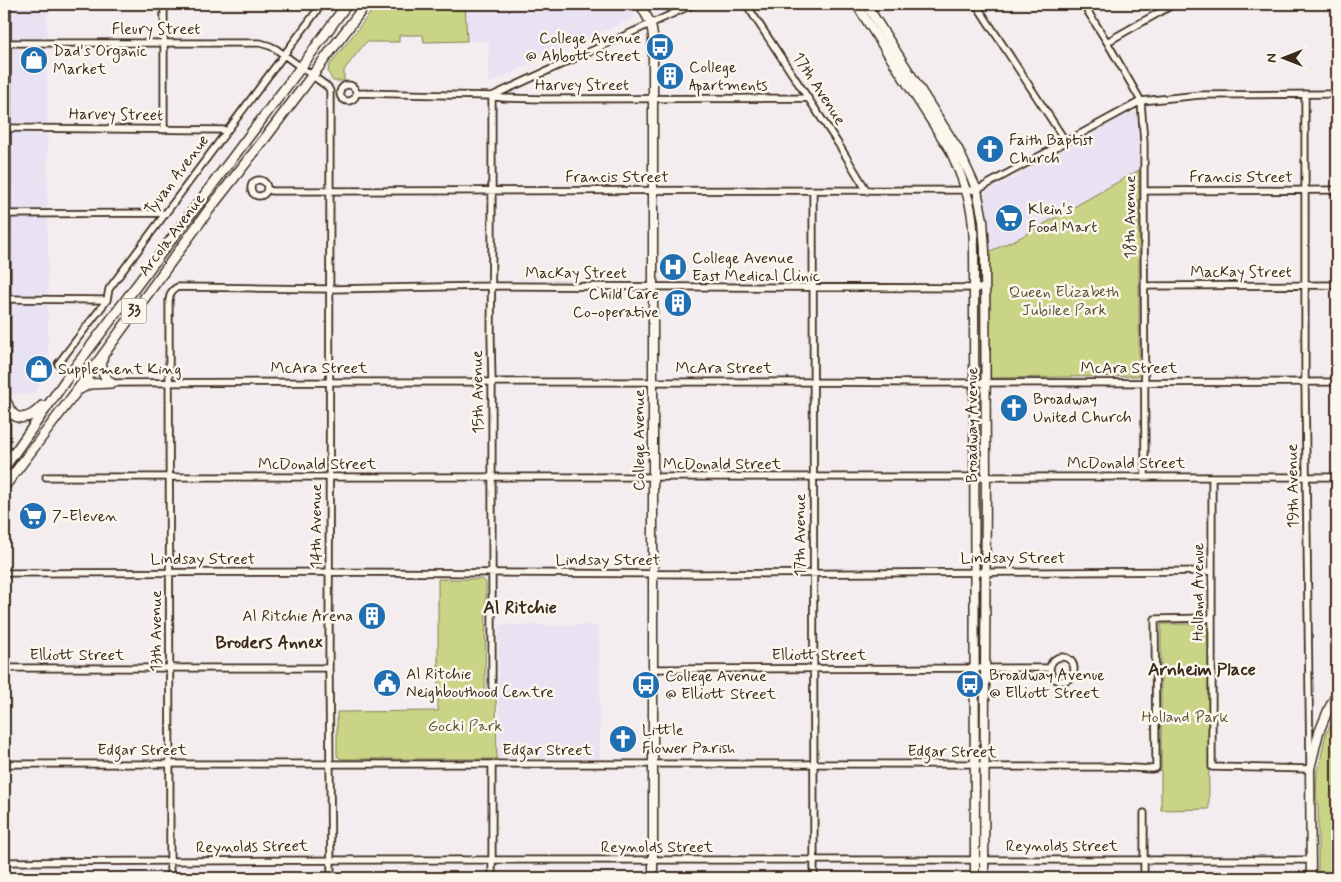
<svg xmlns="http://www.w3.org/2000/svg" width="1341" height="882" viewBox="0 0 1341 882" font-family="Mynerve,sans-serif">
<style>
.built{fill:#e9e2f2}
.green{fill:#c9d487;stroke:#827f52}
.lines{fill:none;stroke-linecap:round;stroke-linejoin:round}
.street-casing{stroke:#3b2a1e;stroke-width:9}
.secondary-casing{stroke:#3b2a1e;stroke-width:11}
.primary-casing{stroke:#3b2a1e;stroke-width:12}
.street{stroke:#fbf7ec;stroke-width:5.5}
.secondary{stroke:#fbf7ec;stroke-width:8}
.primary{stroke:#fbf7ec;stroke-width:9}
.labels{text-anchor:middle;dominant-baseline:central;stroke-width:5;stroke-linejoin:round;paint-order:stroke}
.shield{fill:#fbf7ec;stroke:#75685c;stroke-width:1}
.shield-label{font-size:15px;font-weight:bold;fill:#3b2a1e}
.street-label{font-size:16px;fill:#3b2a1e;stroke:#fbf7ec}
.poi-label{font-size:16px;fill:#3b2a1e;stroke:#fbf7ec;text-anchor:start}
.park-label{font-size:16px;fill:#5e5438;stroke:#fbf7ec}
.neighbourhood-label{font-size:18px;font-weight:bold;fill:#3b2a1e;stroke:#fbf7ec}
</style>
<rect width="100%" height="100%" fill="#f3edef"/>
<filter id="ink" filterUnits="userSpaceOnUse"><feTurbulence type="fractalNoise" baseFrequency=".02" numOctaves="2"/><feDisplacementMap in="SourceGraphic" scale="10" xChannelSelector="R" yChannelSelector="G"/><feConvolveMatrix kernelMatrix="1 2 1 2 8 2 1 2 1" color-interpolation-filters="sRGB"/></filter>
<g filter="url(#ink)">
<path class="built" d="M11 4H47L48 373 33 394H11Z
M465 4H627L635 17 488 83 489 41H467Z
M1132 111 1138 115 1139 170 1021 237 988 252 983 203 984 197 987 192 1127 113Z
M499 625H595L599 630 600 758H499Z"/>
<path class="green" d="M377 4H465L467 41 424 42 423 35H399V42H366L344 70V81H333L328 72 329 66Z
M1139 170V376L987 378 988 252 1021 237Z
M438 579H482L485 581 486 584 485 688 496 697 497 759H341L337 756V712L438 711Z
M1161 624H1208L1209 809 1161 810Z
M1337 714V878H1318V804L1316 798 1317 769 1319 767 1326 733Z"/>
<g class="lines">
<defs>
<path id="street" d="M164 4V130
M746 4 839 145 867 191
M976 4 1066 142
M1083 4 1107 42 1141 101 1144 143V191L1145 477
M1107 42 1174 4H1205
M4 43H260L270 46 276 49 328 87 330 91V145L329 668 331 878
M340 93a8 8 0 1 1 16 0a8 8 0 1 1-16 0Z
M356 93 492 96 503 98 543 99 808 98
M492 96V239L491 336 492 382V687
M492 96 694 4
M4 128 227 130
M251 188a8 8 0 1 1 16 0a8 8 0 1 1-16 0Z
M267 189 272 191 977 190 1141 101 1200 95 1337 94
M813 191 814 878
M1144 191 1337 190
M5 214 165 213
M1144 286 1337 285
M4 299 107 300
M58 364 107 300 109 289 322 4
M111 383 330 382H813L924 383 1337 382
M46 477H1337
M1212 477V767L1310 769 1305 382V94
M4 573 330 572 700 574 1212 571
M1050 669a12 12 0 1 1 24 0a12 12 0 1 1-24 0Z
M4 668H329
M653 669 1050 668
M4 764H974L985 767H1116L1151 769 1156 768 1155 619 1212 618
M492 764V878
M1144 813V878
M4 862 331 860H1310
M170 878 169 301C170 294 171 290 178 287L330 289 492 286 985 288"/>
<path id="secondary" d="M640 4 651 24 653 36V878
M856 4 950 150C960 172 969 194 972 217 975 240 974 264 974 288L975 878
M866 4 958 149 977 190 983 220 985 251 986 477 984 878
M1311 878 1310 769 1319 732 1329 708 1337 693"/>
<path id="primary" d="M103 355C100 369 101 373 111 383
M80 389 89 384 111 383
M7 403C13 424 30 420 42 406
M4 468 70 374 301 67 347 4
M4 485 5 467 6 4
M4 487 76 392 208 211 266 137 366 4
M4 847V878"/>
</defs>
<use href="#street" class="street-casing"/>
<use href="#secondary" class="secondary-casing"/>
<use href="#primary" class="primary-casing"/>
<use href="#street" class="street"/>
<use href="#secondary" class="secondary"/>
<use href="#primary" class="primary"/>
</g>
</g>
<defs>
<symbol id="bus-disc" viewBox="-11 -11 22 22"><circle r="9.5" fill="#1f6fb2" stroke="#fbf7ec"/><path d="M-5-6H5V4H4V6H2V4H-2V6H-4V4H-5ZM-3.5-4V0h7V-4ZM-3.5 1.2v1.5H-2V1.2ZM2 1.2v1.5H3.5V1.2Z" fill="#fff"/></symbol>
<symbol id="shop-disc" viewBox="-11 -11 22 22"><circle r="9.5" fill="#1f6fb2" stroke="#fbf7ec"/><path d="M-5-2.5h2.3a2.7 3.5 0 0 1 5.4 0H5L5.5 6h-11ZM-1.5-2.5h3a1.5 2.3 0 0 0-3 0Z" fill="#fff"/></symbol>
<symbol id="building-disc" viewBox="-11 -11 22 22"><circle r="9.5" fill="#1f6fb2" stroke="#fbf7ec"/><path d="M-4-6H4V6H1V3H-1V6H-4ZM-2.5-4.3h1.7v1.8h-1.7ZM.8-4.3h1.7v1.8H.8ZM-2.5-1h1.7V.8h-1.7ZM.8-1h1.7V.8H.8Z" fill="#fff"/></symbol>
<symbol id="church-disc" viewBox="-11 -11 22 22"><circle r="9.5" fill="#1f6fb2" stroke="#fbf7ec"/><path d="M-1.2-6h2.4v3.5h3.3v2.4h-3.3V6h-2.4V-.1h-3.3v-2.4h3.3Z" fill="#fff"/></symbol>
<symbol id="supermarket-disc" viewBox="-11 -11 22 22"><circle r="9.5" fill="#1f6fb2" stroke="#fbf7ec"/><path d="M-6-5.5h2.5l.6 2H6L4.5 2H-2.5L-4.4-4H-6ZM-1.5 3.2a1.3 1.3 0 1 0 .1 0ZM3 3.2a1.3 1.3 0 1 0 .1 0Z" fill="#fff"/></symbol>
<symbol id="hospital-disc" viewBox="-11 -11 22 22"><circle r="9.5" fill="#1f6fb2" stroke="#fbf7ec"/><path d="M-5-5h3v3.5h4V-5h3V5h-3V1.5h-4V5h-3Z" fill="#fff"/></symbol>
<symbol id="civic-disc" viewBox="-11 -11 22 22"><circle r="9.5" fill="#1f6fb2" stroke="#fbf7ec"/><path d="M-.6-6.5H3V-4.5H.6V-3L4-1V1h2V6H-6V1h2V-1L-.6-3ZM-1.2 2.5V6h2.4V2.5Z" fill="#fff"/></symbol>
</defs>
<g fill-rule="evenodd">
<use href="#bus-disc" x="644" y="31" width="32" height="32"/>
<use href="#shop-disc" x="18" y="44" width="32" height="32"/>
<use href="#building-disc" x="654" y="60" width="32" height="32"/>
<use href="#church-disc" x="974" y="133" width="32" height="32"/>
<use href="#supermarket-disc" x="993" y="202" width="32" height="32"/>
<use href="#hospital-disc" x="657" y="251" width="32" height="32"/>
<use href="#building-disc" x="662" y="287" width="32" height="32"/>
<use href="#shop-disc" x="23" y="353" width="32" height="32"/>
<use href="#church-disc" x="998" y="392" width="32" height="32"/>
<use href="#supermarket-disc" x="17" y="500" width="32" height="32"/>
<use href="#building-disc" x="356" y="600" width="32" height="32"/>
<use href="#civic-disc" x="371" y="667" width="32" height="32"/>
<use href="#bus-disc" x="954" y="668" width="32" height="32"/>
<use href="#bus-disc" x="630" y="669" width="32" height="32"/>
<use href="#church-disc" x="607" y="723" width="32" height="32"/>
</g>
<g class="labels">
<rect class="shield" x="121.5" y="298.5" width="25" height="25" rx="4"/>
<g class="shield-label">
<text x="134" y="311">33</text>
</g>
<g class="street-label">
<text x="156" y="29">Fleury Street</text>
<text x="582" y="85">Harvey Street</text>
<text transform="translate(819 89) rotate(57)">17th Avenue</text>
<text transform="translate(116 115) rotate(1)">Harvey Street</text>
<text transform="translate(177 175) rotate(-53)">Tyvan Avenue</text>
<text x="617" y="177">Francis Street</text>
<text x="1241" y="177">Francis Street</text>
<text transform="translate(1130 217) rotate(-90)">18th Avenue</text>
<text transform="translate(172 235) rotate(-53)">Arcola Avenue</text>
<text x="1241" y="272">MacKay Street</text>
<text x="576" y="273">MacKay Street</text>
<text x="319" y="368">McAra Street</text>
<text x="724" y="368">McAra Street</text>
<text x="1129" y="368">McAra Street</text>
<text transform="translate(478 392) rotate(-91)">15th Avenue</text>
<text transform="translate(972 425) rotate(-90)">Broadway Avenue</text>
<text transform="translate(639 440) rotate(-90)">College Avenue</text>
<text x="1126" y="463">McDonald Street</text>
<text x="317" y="464">McDonald Street</text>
<text x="722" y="464">McDonald Street</text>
<text transform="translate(1293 486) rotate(-91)">19th Avenue</text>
<text transform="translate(316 526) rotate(-90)">14th Avenue</text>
<text transform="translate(800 535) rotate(-90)">17th Avenue</text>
<text x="1013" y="558">Lindsay Street</text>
<text x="203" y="559">Lindsay Street</text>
<text x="608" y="560">Lindsay Street</text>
<text transform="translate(1198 592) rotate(-90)">Holland Avenue</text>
<text transform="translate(156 631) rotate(-90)">13th Avenue</text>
<text x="77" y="655">Elliott Street</text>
<text x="819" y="655">Elliott Street</text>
<text x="142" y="750">Edgar Street</text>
<text x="547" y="750">Edgar Street</text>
<text transform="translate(952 752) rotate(1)">Edgar Street</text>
<text x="1062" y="846">Reynolds Street</text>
<text transform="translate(252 847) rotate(-1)">Reynolds Street</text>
<text x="657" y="847">Reynolds Street</text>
</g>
<g class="poi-label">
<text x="641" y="38" text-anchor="end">College Avenue<tspan x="641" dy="18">@ Abbott Street</tspan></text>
<text x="53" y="51">Dad's Organic<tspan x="53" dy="18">Market</tspan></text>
<text x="689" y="67">College<tspan x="689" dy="18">Apartments</tspan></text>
<text x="1009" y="140">Faith Baptist<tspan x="1009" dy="18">Church</tspan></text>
<text x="1028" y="209">Klein's<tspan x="1028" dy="18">Food Mart</tspan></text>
<text x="692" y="258">College Avenue<tspan x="692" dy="18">East Medical Clinic</tspan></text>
<text x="659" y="294" text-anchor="end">Child Care<tspan x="659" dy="18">Co-operative</tspan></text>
<text x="58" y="369">Supplement King</text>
<text x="1033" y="399">Broadway<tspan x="1033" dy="18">United Church</tspan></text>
<text x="52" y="516">7-Eleven</text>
<text x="353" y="616" text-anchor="end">Al Ritchie Arena</text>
<text x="406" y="674">Al Ritchie<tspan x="406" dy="18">Neighbouthood Centre</tspan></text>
<text x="989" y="675">Broadway Avenue<tspan x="989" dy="18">@ Elliott Street</tspan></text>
<text x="665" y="676">College Avenue<tspan x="665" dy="18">@ Elliott Street</tspan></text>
<text x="642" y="730">Little<tspan x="642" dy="18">Flower Parish</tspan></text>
</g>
<g class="park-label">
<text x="1064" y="292">Queen Elizabeth<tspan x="1064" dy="18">Jubilee Park</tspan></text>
<text x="1185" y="717">Holland Park</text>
<text x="465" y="726">Gocki Park</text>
</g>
<g class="neighbourhood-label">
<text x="520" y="608">Al Ritchie</text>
<text x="269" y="643">Broders Annex</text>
<text x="1202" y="670">Arnheim Place</text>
</g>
</g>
<rect width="1341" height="882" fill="none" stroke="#fbf7ec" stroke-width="20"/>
<rect x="10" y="10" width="1321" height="862" fill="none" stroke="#3b2a1e" stroke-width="2" filter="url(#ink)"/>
<g transform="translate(1284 58) rotate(270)" stroke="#fbf7ec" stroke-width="4" paint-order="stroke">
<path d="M0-4L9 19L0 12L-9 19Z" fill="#3b2a1e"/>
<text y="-8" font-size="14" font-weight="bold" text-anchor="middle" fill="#3b2a1e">N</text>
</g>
</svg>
